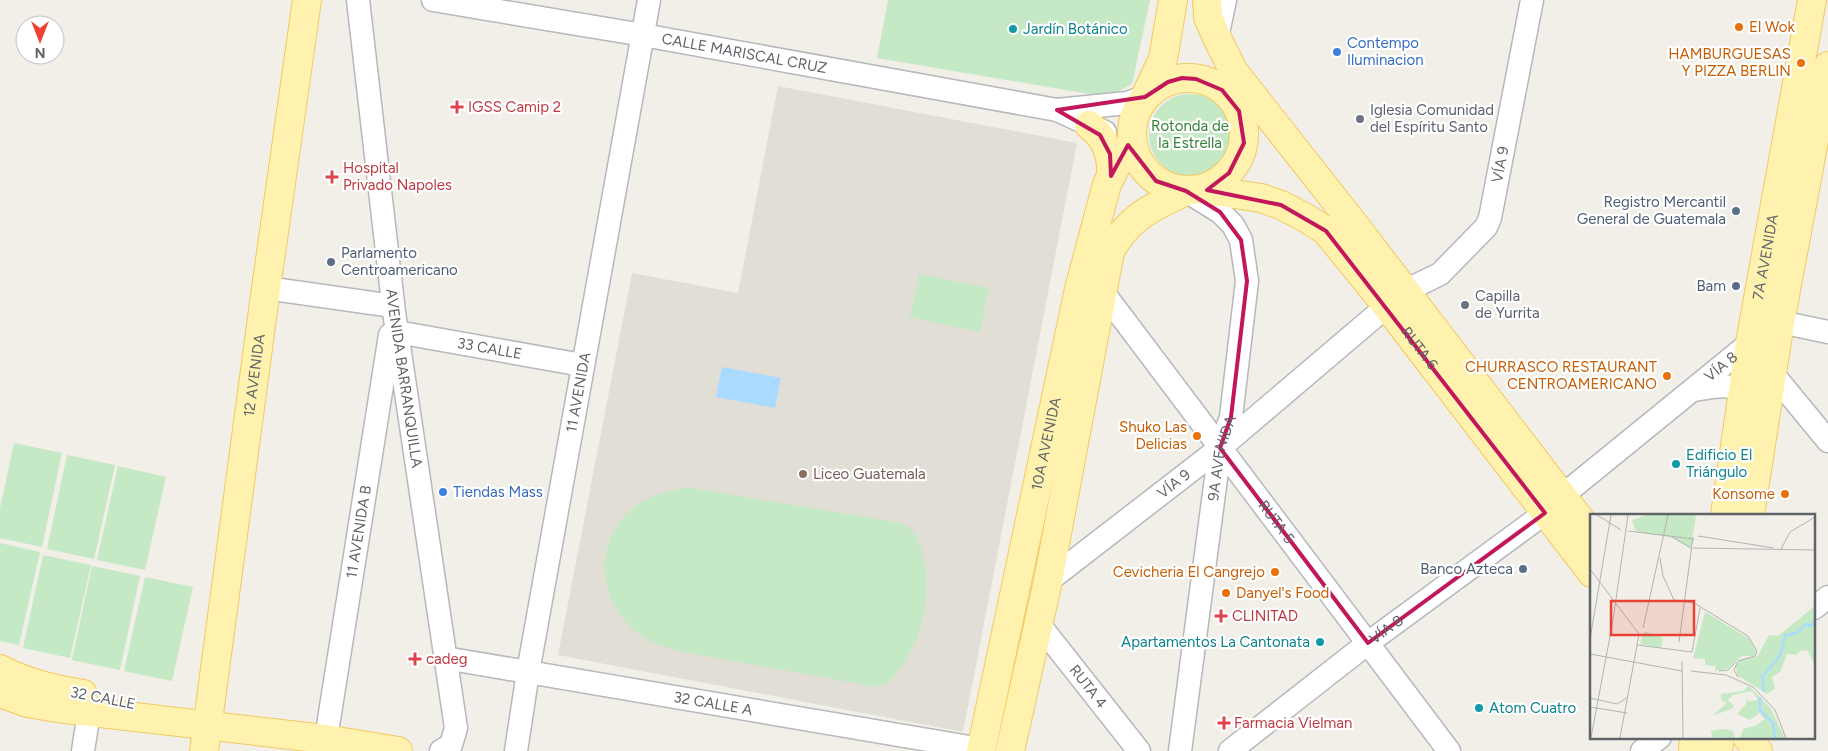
<svg xmlns="http://www.w3.org/2000/svg" width="1828" height="751" viewBox="0 0 1828 751" font-family="Figtree,sans-serif">
<style>
.education{fill:#e1ded6}
.green{fill:#c5e8c5}
.water{fill:#aadaff}
.lines{fill:none;stroke-linecap:round;stroke-linejoin:round}
.minor-casing{stroke:#b5b8bc;stroke-width:25}
.major-casing{stroke:#f2c960;stroke-width:30}
.minor{stroke:#fff;stroke-width:22}
.major{stroke:#fff2af;stroke-width:28}
.marked{fill:none;stroke:#c2185b;stroke-width:4;stroke-linejoin:round}
.food-dot{fill:#e8710a;stroke:#fff;stroke-width:2}
.culture-dot{fill:#0f9aa8;stroke:#fff;stroke-width:2}
.shop-dot{fill:#3f7fe0;stroke:#fff;stroke-width:2}
.health-dot{fill:#e0444e;stroke:#fff;stroke-width:2}
.worship-dot{fill:#6b7280;stroke:#fff;stroke-width:2}
.service-dot{fill:#5c6f8a;stroke:#fff;stroke-width:2}
.education-dot{fill:#8d6e63;stroke:#fff;stroke-width:2}
.labels{text-anchor:middle;dominant-baseline:central;stroke-width:4.5;stroke-linejoin:round;paint-order:stroke}
.food-label{font-size:15px;fill:#c56008;stroke:#fff;text-anchor:end}
.culture-label{font-size:15px;fill:#0d838f;stroke:#fff;text-anchor:start}
.shop-label{font-size:15px;fill:#366cbe;stroke:#fff;text-anchor:start}
.street-label{font-size:15px;fill:#5f6368;stroke:#fff}
.health-label{font-size:15px;fill:#be3a42;stroke:#fff;text-anchor:start}
.worship-label{font-size:15px;fill:#5b616d;stroke:#fff;text-anchor:start}
.park-label{font-size:15px;fill:#348238;stroke:#fff}
.service-label{font-size:15px;fill:#4e5e75;stroke:#fff;text-anchor:end}
.education-label{font-size:15px;fill:#785e54;stroke:#fff;text-anchor:start}
.inset-river{fill:none;stroke:#aadaff;stroke-width:2.5}
.inset-road{fill:none;stroke:#b3b3b1;stroke-width:1}
.view{fill:#ea4335;fill-opacity:0.15;stroke:#ea4335;stroke-width:2.5}
.inset-edge{fill:none;stroke:#5f6368;stroke-width:2.5}
</style>
<rect width="100%" height="100%" fill="#f1efe8"/>
<path class="education" d="M778 86 1077 143 963 732 558 655 632 273 738 293Z"/>
<path class="green" d="M888 0H1150L1132 84 1107 97 877 58Z
M1149 135a41 41 0 1 1 82 0a41 41 0 1 1-82 0Z
M919 274 989 288 980 332 910 317Z
M14 443 62 453 42 547 0 538V508Z
M67 455 115 465 94 559 47 549Z
M118 466 166 477 145 570 97 560Z
M686 487 902 523C934 539 928 605 919 633 915 644 909 654 903 664 898 672 891 682 882 685 877 687 871 686 866 685L683 652C666 648 648 642 635 631 596 599 593 535 637 505 652 495 669 491 686 487Z
M0 543 40 552 19 645 0 641Z
M43 555 91 565 70 658 23 648Z
M92 566 140 576 120 670 72 660Z
M145 577 193 587 172 681 124 671Z"/>
<path class="water" d="M722 367 781 378 775 408 716 397Z"/>
<g class="lines">
<defs>
<g id="minor">
<path id="s1" d="M358 0 394 312 456 728 451 745 441 751"/>
<path id="s2" d="M433 0 643 35 1057 110 1105 132"/>
<path d="M1217 38 1225 0"/>
<path d="M1057 110 1127 103 1145 97"/>
<path d="M266 288 393 306"/>
<path id="s3" d="M1405 291 1440 274 1486 227 1490 218 1532 0"/>
<path id="s4" d="M1103 292 1449 751"/>
<path d="M1780 322 1828 332"/>
<path id="s5" d="M397 332 582 365"/>
<path d="M1772 373 1828 441"/>
<path d="M1693 390C1711 387 1725 384 1743 389"/>
<path id="s6" d="M1562 496 1750 343"/>
<path id="s7" d="M1048 581 1220 448 1387 306"/>
<path d="M1814 608 1828 597"/>
<path id="s8" d="M1038 623 1139 751"/>
<path id="s9" d="M445 658 981 749"/>
<path d="M83 751 89 712"/>
<path id="s10" d="M324 751 390 335"/>
<path id="s11" d="M516 751 528 672 649 0"/>
<path id="s12" d="M1180 751 1220 448 1231 417 1247 281 1241 240 1233 225 1220 212 1186 191"/>
<path id="s13" d="M1230 751 1368 643 1545 513"/>
<path d="M1642 751 1660 737"/>
</g>
<g id="major">
<path d="M1207 0 1208 17 1217 38 1234 72 1353 223 1592 535"/>
<circle cx="1188" cy="134" r="56"/>
<path d="M1145 97 1163 59 1173 0"/>
<path d="M1089 125C1106 138 1112 154 1111 176"/>
<path id="s14" d="M1201 189 1261 198 1281 205 1306 218 1326 231 1387 306 1592 573"/>
<path id="s15" d="M1725 515 1750 343 1812 0"/>
<path d="M1750 515 1780 322 1828 66"/>
<path d="M0 669C26 683 54 689 83 694"/>
<path d="M0 693 28 703 57 708 325 739 398 751"/>
<path d="M1747 737 1758 751"/>
<path id="s16" d="M204 751 266 288 307 0"/>
<path id="s17" d="M981 751 1079 289 1107 184 1122 155 1132 145"/>
<path d="M1010 751 1048 581 1110 252C1128 217 1153 207 1186 191"/>
<path d="M1693 751 1694 737"/>
<path d="M1718 751 1720 737"/>
</g>
</defs>
<use href="#minor" class="minor-casing"/>
<use href="#major" class="major-casing"/>
<use href="#minor" class="minor"/>
<use href="#major" class="major"/>
</g>
<path class="marked" d="M1182 78 1196 79 1222 90 1239 111 1244 143 1229 173 1207 190 1281 205 1326 231 1545 513 1368 643 1220 448 1231 417 1247 281 1241 240 1220 212 1186 191 1156 181 1128 145 1111 176 1110 154 1100 135 1057 110 1145 97 1168 82Z"/>
<g class="food-dot">
<circle cx="1739" cy="27" r="5"/>
<circle cx="1801" cy="63" r="5"/>
<circle cx="1667" cy="376" r="5"/>
<circle cx="1197" cy="436" r="5"/>
<circle cx="1785" cy="494" r="5"/>
<circle cx="1275" cy="572" r="5"/>
<circle cx="1226" cy="593" r="5"/>
</g>
<g class="culture-dot">
<circle cx="1013" cy="29" r="5"/>
<circle cx="1676" cy="464" r="5"/>
<circle cx="1320" cy="642" r="5"/>
<circle cx="1479" cy="708" r="5"/>
</g>
<g class="shop-dot">
<circle cx="1337" cy="52" r="5"/>
<circle cx="443" cy="492" r="5"/>
</g>
<g class="health-dot">
<path d="M454.5 99.5h5v5h5v5h-5v5h-5v-5h-5v-5h5z"/>
<path d="M329.5 169.5h5v5h5v5h-5v5h-5v-5h-5v-5h5z"/>
<path d="M1218.5 608.5h5v5h5v5h-5v5h-5v-5h-5v-5h5z"/>
<path d="M412.5 651.5h5v5h5v5h-5v5h-5v-5h-5v-5h5z"/>
<path d="M1221.5 715.5h5v5h5v5h-5v5h-5v-5h-5v-5h5z"/>
</g>
<g class="worship-dot">
<circle cx="1360" cy="119" r="5"/>
<circle cx="1465" cy="305" r="5"/>
</g>
<g class="service-dot">
<circle cx="1736" cy="211" r="5"/>
<circle cx="331" cy="262" r="5"/>
<circle cx="1736" cy="286" r="5"/>
<circle cx="1523" cy="569" r="5"/>
</g>
<circle class="education-dot" cx="803" cy="474" r="5"/>
<g class="labels">
<g class="food-label">
<text x="1749" y="27" text-anchor="start">El Wok</text>
<text x="1791" y="54">HAMBURGUESAS<tspan x="1791" dy="17">Y PIZZA BERLIN</tspan></text>
<text x="1657" y="367">CHURRASCO RESTAURANT<tspan x="1657" dy="17">CENTROAMERICANO</tspan></text>
<text x="1187" y="427">Shuko Las<tspan x="1187" dy="17">Delicias</tspan></text>
<text x="1775" y="494">Konsome</text>
<text x="1265" y="572">Cevicheria El Cangrejo</text>
<text x="1236" y="593" text-anchor="start">Danyel's Food</text>
</g>
<g class="culture-label">
<text x="1023" y="29">Jardín Botánico</text>
<text x="1686" y="455">Edificio El<tspan x="1686" dy="17">Triángulo</tspan></text>
<text x="1310" y="642" text-anchor="end">Apartamentos La Cantonata</text>
<text x="1489" y="708">Atom Cuatro</text>
</g>
<g class="shop-label">
<text x="1347" y="43">Contempo<tspan x="1347" dy="17">Iluminacion</tspan></text>
<text x="453" y="492">Tiendas Mass</text>
</g>
<g class="street-label">
<text stroke="none"><textPath href="#s2" startOffset="316">CALLE MARISCAL CRUZ</textPath></text>
<text stroke="none"><textPath href="#s3" startOffset="169">VÍA 9</textPath></text>
<text stroke="none"><textPath href="#s15" startOffset="261">7A AVENIDA</textPath></text>
<text stroke="none"><textPath href="#s14" startOffset="284">RUTA 6</textPath></text>
<text stroke="none"><textPath href="#s5" startOffset="94">33 CALLE</textPath></text>
<text stroke="none"><textPath href="#s6" startOffset="205">VÍA 8</textPath></text>
<text stroke="none"><textPath href="#s16" startOffset="379">12 AVENIDA</textPath></text>
<text stroke="none"><textPath href="#s1" startOffset="381">AVENIDA BARRANQUILLA</textPath></text>
<text stroke="none"><textPath href="#s11" startOffset="364">11 AVENIDA</textPath></text>
<text stroke="none"><textPath href="#s17" startOffset="314">10A AVENIDA</textPath></text>
<text stroke="none"><textPath href="#s12" startOffset="296">9A AVENIDA</textPath></text>
<text stroke="none"><textPath href="#s7" startOffset="159">VÍA 9</textPath></text>
<text stroke="none"><textPath href="#s4" startOffset="288">RUTA 5</textPath></text>
<text stroke="none"><textPath href="#s10" startOffset="222">11 AVENIDA B</textPath></text>
<text stroke="none"><textPath href="#s13" startOffset="198">VÍA 8</textPath></text>
<text stroke="none"><textPath href="#s8" startOffset="81">RUTA 4</textPath></text>
<text transform="translate(103 698) rotate(11)">32 CALLE</text>
<text stroke="none"><textPath href="#s9" startOffset="272">32 CALLE A</textPath></text>
</g>
<g class="health-label">
<text x="468" y="107">IGSS Camip 2</text>
<text x="343" y="168">Hospital<tspan x="343" dy="17">Privado Napoles</tspan></text>
<text x="1232" y="616">CLINITAD</text>
<text x="426" y="659">cadeg</text>
<text x="1234" y="723">Farmacia Vielman</text>
</g>
<g class="worship-label">
<text x="1370" y="110">Iglesia Comunidad<tspan x="1370" dy="17">del Espíritu Santo</tspan></text>
<text x="1475" y="296">Capilla<tspan x="1475" dy="17">de Yurrita</tspan></text>
</g>
<g class="park-label">
<text x="1190" y="126">Rotonda de<tspan x="1190" dy="17">la Estrella</tspan></text>
</g>
<g class="service-label">
<text x="1726" y="202">Registro Mercantil<tspan x="1726" dy="17">General de Guatemala</tspan></text>
<text x="341" y="253" text-anchor="start">Parlamento<tspan x="341" dy="17">Centroamericano</tspan></text>
<text x="1726" y="286">Bam</text>
<text x="1513" y="569">Banco Azteca</text>
</g>
<g class="education-label">
<text x="813" y="474">Liceo Guatemala</text>
</g>
</g>
<g transform="translate(1590 514)">
<rect width="225" height="225" fill="#f1efe8"/>
<path d="M57 1H106L101 34 83 24 46 17 42 6ZM225 92 224 149 218 137 211 136 206 141 197 140 190 158 182 163 185 174 177 180 147 161 146 152 150 146 168 142 179 121 188 122ZM115 98 160 125 166 138 164 142H152L139 154 125 157 126 152 115 151V145L103 144ZM54 117 73 124 71 134 50 130ZM159 172 181 195 195 224H150L153 215 165 212 175 205 169 199 160 206 147 200 156 190 157 183 158 187 168 186 162 177 143 181 138 186 144 192 141 195 122 202 137 189 131 186V180L153 177ZM134 215 143 217 145 224 122 223 121 217Z" fill="#c5e8c5"/>
<path class="inset-river" d="M174 178 172 163 190 142 195 122 208 118 216 110 221 112 225 106M170 183V196L183 209 185 224"/>
<path class="inset-road" d="M7 1 31 16M38 17 104 25M108 22 184 34M82 23 101 34M103 34 225 36M191 35 200 18 225 3M70 44 73 62 84 86 104 89 158 122 167 137 165 142M0 55 49 120 30 224M53 114 78 1M0 125 21 1M89 128 103 23M47 131 102 138 110 94M0 140 92 157M92 147 93 224M101 157 136 161 163 173 185 196 196 224M129 157 138 156 145 149M148 163 144 156 148 147 165 142M0 184 27 190 38 183M0 193 37 199M1 224 23 106 38 1"/>
<path class="view" d="M21 87H104V121H21Z"/>
<rect width="225" height="225" class="inset-edge"/>
</g>
<g transform="translate(40 40) rotate(180)"><circle r="24" fill="#ffffff" stroke="#bfc1c3"/>
<path d="M0-4L9 19L0 12L-9 19Z" fill="#ea4335"/>
<text y="-8" font-size="14" font-weight="bold" text-anchor="middle" fill="#5f6368">N</text>
</g>
</svg>
